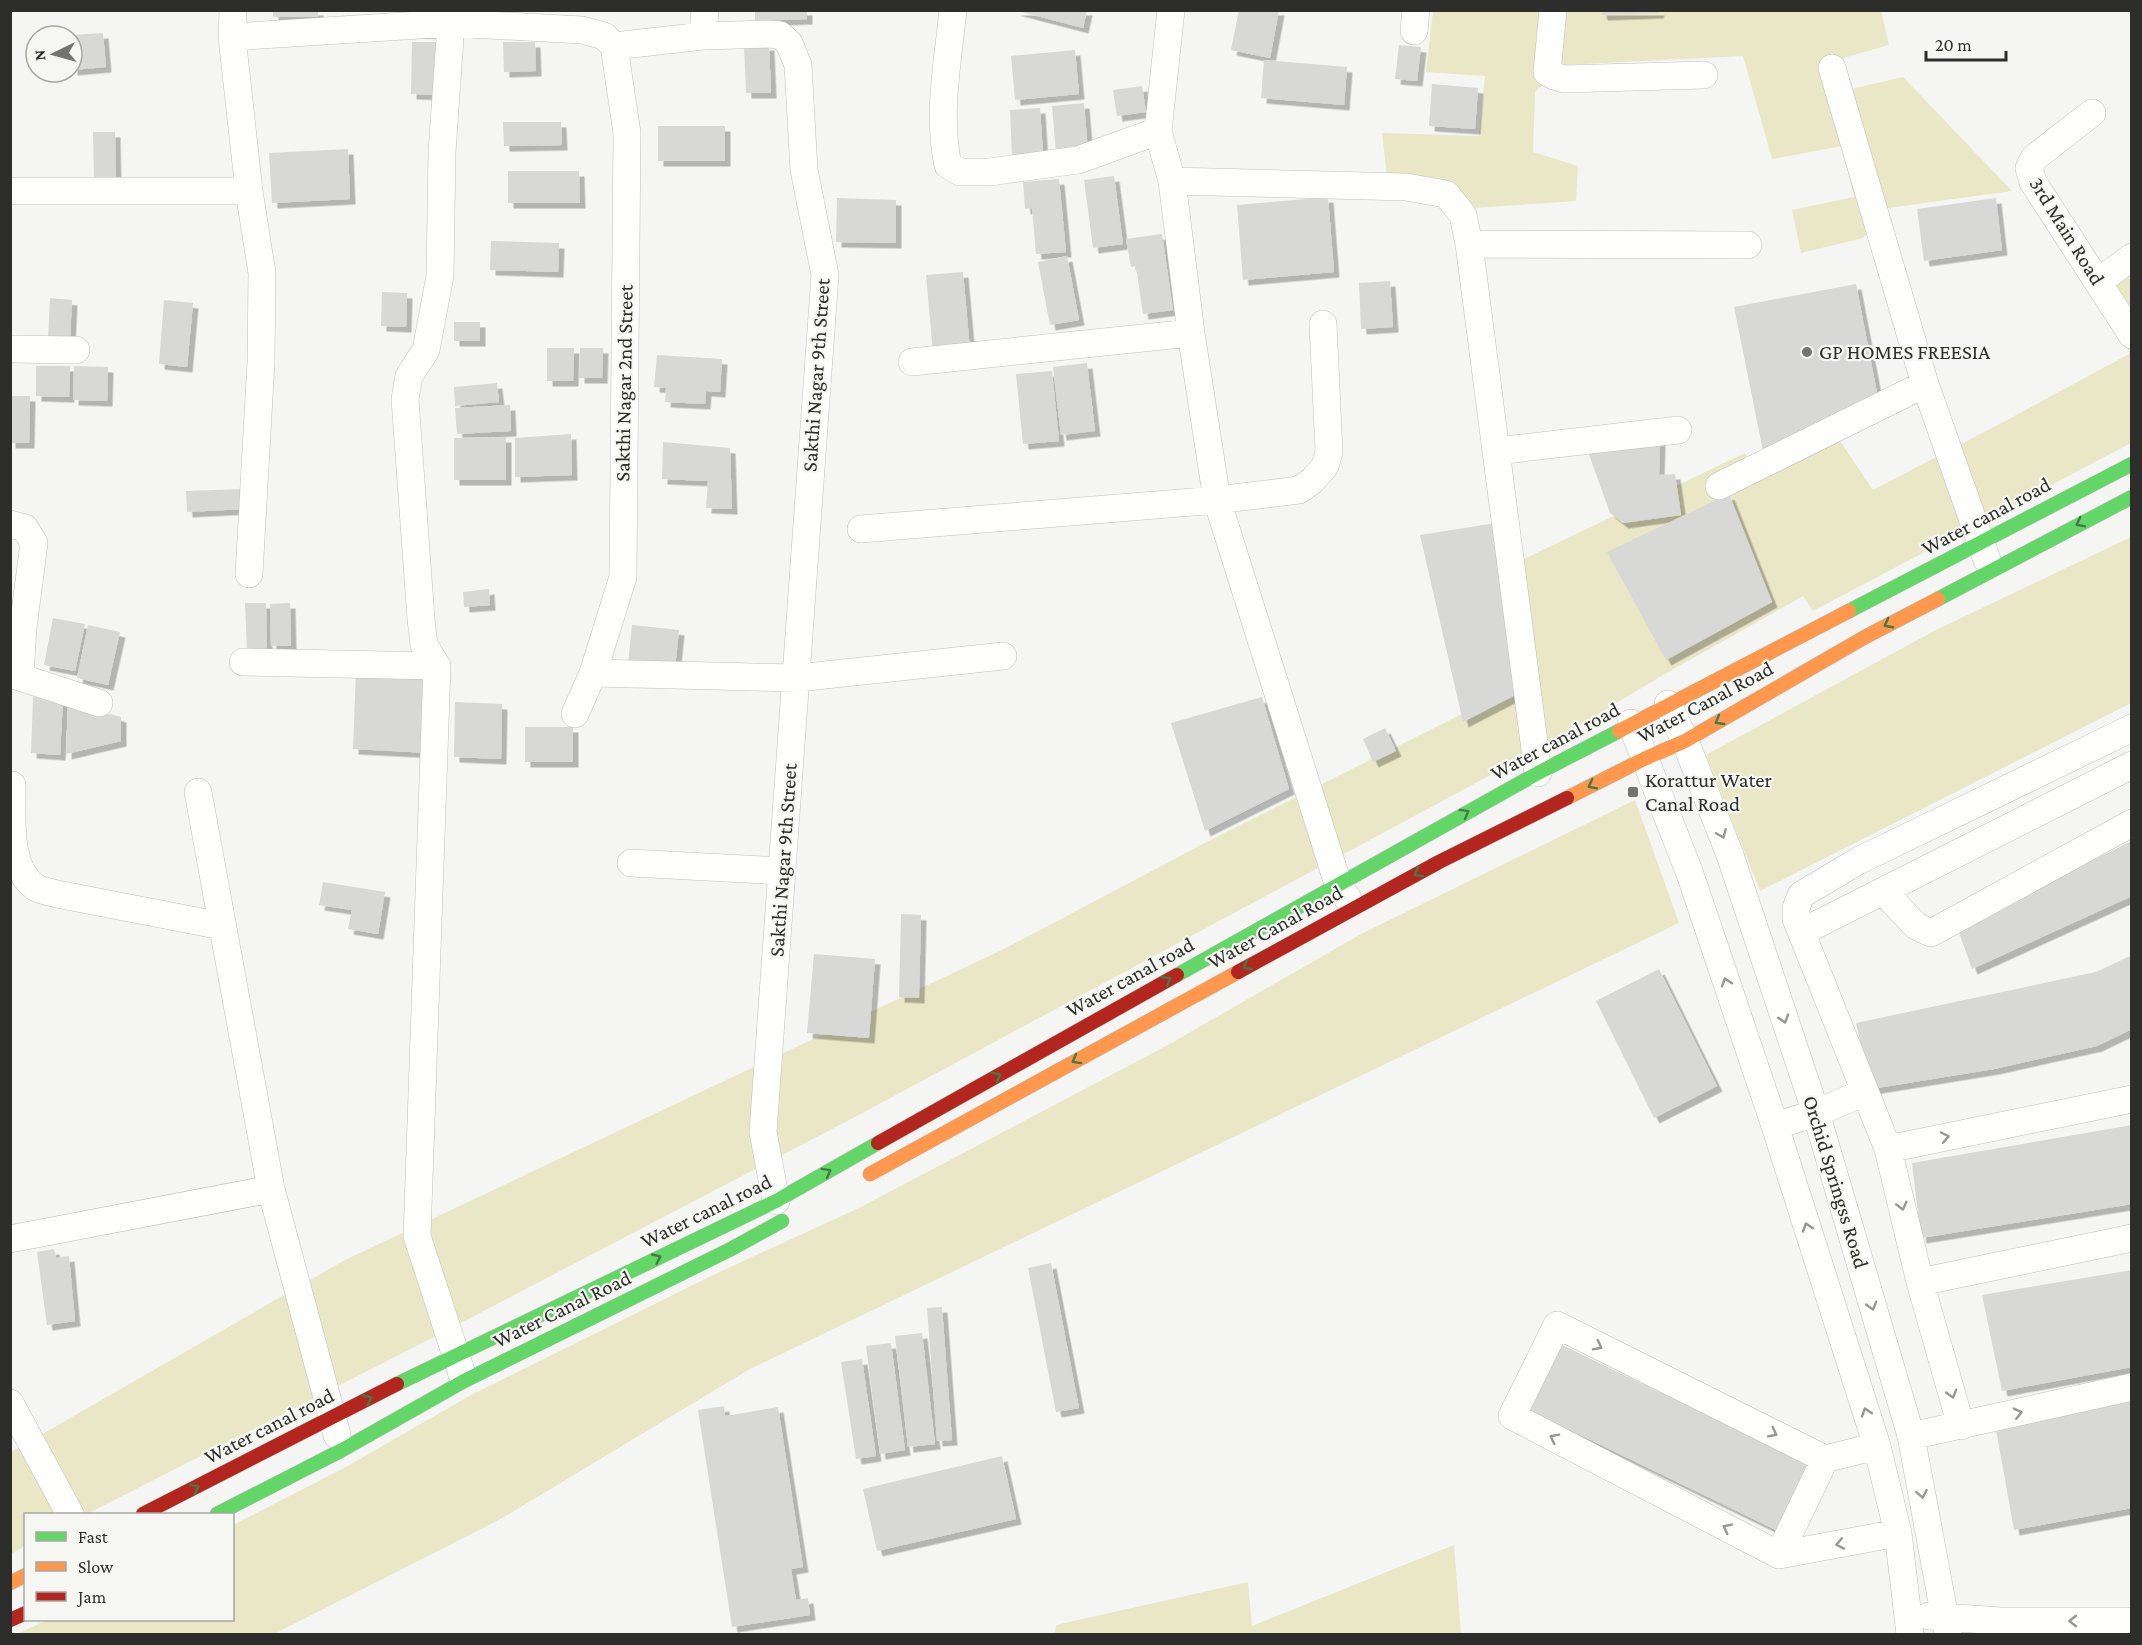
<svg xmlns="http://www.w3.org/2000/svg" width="2142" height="1645" viewBox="0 0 2142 1645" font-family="'Crimson Pro',serif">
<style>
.green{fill:#e9e7c5}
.building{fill:#d8d8d6;filter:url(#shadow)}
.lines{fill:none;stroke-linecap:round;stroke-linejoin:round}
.street-casing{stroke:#bfbfbd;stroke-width:28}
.fast-casing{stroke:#bfbfbd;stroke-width:15}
.slow-casing{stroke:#bfbfbd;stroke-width:15}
.jam-casing{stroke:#bfbfbd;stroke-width:15}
.street{stroke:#fefefd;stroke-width:27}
.fast{stroke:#63d668;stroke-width:14}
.slow{stroke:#ff974d;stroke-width:14}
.jam{stroke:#b3261e;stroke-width:14}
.oneway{stroke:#457946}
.oneway2{stroke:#969694}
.poi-dot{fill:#737371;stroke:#f6f6f2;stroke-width:2}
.labels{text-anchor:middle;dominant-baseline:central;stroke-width:4.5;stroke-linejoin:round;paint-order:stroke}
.street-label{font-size:21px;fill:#2d2d2b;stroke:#f6f6f2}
.poi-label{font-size:21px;fill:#2d2d2b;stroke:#f6f6f2;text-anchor:start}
</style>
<defs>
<filter id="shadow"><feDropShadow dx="5.5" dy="5.5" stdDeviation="0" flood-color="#0004"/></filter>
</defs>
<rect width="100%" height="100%" fill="#f5f5f3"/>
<path class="green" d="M1819 10 1881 11 1889 45 1843 58 1851 89 1903 77 2012 191 1888 208 1863 238 1801 253 1792 210 1854 197 1842 146 1772 159 1743 56 1564 65 1535 92 1533 152 1578 166 1576 201 1474 208 1389 194 1382 133 1479 136 1485 76 1426 72 1433 11Z
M2131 273V443L1813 611 1803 596 1658 678 1550 743 855 1117 430 1339 87 1514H26L25 1546 11 1554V1452L345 1260 1004 949 1218 836 1534 678 1524 559 1745 453 1756 482 1840 441 1873 490 2011 418 2129 354 2115 286Z
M2131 537V703L1760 891 1706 755 1934 631Z
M1635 800 1679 923 750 1369 497 1521 274 1634H17L47 1620H232L233 1525 346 1467 471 1395 713 1275 859 1208 1168 1045 1361 934Z
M1454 1545 1461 1634H1055L1056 1625 1248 1582 1252 1626Z"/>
<path class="building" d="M273 10H318V17H273Z
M755 10H807V19L755 21Z
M1014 10H1087L1083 28Z
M1239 10H1279L1270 58 1231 50Z
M1601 10H1659L1658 13 1602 15Z
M103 33 106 67 72 70V35Z
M412 42H439L438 95 411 94Z
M503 42H535L536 71 504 72Z
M769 45 771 93H746L744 46Z
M1399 45 1421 47 1417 81 1395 79Z
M1075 50 1079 94 1015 100 1011 56Z
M1264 60 1347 67 1344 105 1261 98Z
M1432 84 1478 88 1475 129 1429 126Z
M1142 86 1146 112 1117 116 1113 90Z
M1084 103 1088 151 1056 154 1052 106Z
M1040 108 1043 155 1012 157 1010 110Z
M503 122H561L562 145 504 146Z
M658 126H725V161H658Z
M93 132H115L116 181H94Z
M348 149 350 199 272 203 269 153Z
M508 171H579L580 203H508Z
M1114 176 1123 244 1093 248 1084 180Z
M1059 179 1066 252 1036 254 1032 208 1025 209 1023 182Z
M1328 197 1334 272 1243 280 1237 205Z
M837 198 896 200V243L836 242Z
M1996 198 2002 250 1924 261 1917 209Z
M1162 234 1173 310 1143 314 1136 266 1131 267 1126 239Z
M491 241 559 243 558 272 490 270Z
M1067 256 1079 320 1050 325 1038 262Z
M963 272 970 350 933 353 926 275Z
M1390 281 1393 327 1361 329 1359 283Z
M1856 284 1878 398 1764 456 1734 307Z
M382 292 407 293 406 327 381 326Z
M50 298 72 300 70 340 48 339Z
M164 300 193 303 187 367 159 364Z
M454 322H480V341H454Z
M547 348H574L573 381H547Z
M580 348H603L602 378H579Z
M657 355 722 359 720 392 706 391 705 404 665 402 666 388 654 387Z
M1087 363 1095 431 1061 435 1053 367Z
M36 366H70L69 397 36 396Z
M74 366 108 367 107 401 73 400Z
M1052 371 1059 441 1023 444 1016 374Z
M497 383 499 402 455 406 454 387Z
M10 396H30L29 443H10Z
M510 405 511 431 457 434 455 408Z
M571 434 572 475 515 477V438Z
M506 437V480H454V438Z
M1660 440 1659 475 1675 474 1681 515 1623 523 1610 513 1587 449Z
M663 442 730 448 732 509 706 508 708 481 662 479Z
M243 489 244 509 187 512 186 491Z
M1729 494 1772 602 1666 660 1607 552Z
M1496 523 1521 692 1463 722 1420 535Z
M489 589 490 605 464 607 463 592Z
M245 603H266L267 651H247Z
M290 603 291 646H271L270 604Z
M53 618 85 624 75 671 44 665Z
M88 625 120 632 108 685 77 678Z
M632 625 679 630 675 668 628 664Z
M356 670 434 673 430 753 353 749Z
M33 697 63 699 60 755 31 753Z
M1262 697 1289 789 1205 831 1171 723Z
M455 702 502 704 501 759 454 757Z
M68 704 121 717V741L66 754Z
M525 727H573V762H525Z
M1385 728 1396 751 1373 762 1363 739Z
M2132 841V896L1972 969 1957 927Z
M323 882 385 892 378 934 348 929 352 910 319 905Z
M901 914 921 915 919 998 899 997Z
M814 954 875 959 869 1038 807 1033Z
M2132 955V1029L2097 1046 1994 1069 1871 1089 1856 1023 2096 972Z
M1659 969 1717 1086 1654 1118 1596 1001Z
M2132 1125V1204L1921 1238 1912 1163Z
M54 1249 56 1258 69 1256 75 1321 47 1325 37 1252Z
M1051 1263 1079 1408 1056 1412 1028 1268Z
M2132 1270V1367L2002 1391 1982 1295Z
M942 1307 952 1440 937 1441 927 1308Z
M922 1333 935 1444 908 1447 895 1336Z
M1556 1342 1808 1464 1776 1530 1525 1408Z
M891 1343 905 1450 880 1454 866 1346Z
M862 1359 876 1456 856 1459 841 1362Z
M2132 1399V1508L2014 1530 1995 1424Z
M724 1406 725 1416 778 1407 803 1567 791 1569 796 1600 808 1598 810 1615 732 1627 698 1410Z
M1002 1456 1016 1519 877 1551 863 1489Z"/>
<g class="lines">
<defs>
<path id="street" d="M233 10 232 37 249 191 262 273 261 362 249 574
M953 10C948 61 937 114 948 165L960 172H990L1078 160 1158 131
M1171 10 1158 131 1172 181 1191 333 1217 500 1338 884 1348 899
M1553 10 1547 72 1554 76 1564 79 1704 75
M451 23 442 152 440 276 426 350 409 376 405 399 421 619 424 645 437 666 417 1236 462 1374
M1414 31 1416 10
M703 36 705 10
M232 37 451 23 582 30 604 36 614 46 703 36 768 34 780 35 789 43 798 65 804 170 825 275 763 1132 776 1201
M1832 68 1925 384 1987 560
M2092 113 2034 158 2029 168 2033 182 2132 335
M1172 181 1406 187 1446 194 1463 215 1469 244 1538 773
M10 191H249
M1469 244 1748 245
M2098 282 2132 257
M10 349 76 350
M912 362 1191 333
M1496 451 1678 430
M1719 486 1925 384
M10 524 25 528 34 543 23 628 20 677
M861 529 1217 500 1299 490 1313 480 1325 466 1329 452 1323 324
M243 662 437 666
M593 673 797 678 1003 656
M10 674 99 703
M1668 704 1685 741 1730 855 1816 1113 1911 1436 1948 1634
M575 714 593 673 623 577 627 133 614 46
M1631 723 1690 874 1775 1126 1877 1446 1898 1533 1910 1634
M12 785C13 817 6 866 35 887 41 891 50 892 57 894L222 926
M198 792 271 1189 337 1435
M631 863 782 871
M1883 891 1916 926 1931 933 2132 823
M1802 932 2132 765
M1775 1126 1816 1113 1865 1092
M1888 1149 2132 1099
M10 1239 271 1189
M1920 1282 2132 1238
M10 1403 70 1514
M1961 1426 1920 1282 1888 1149 1796 919V908L1801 895 1858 861 2132 728
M1911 1436 2132 1387
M1877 1446 1825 1459 1557 1325 1512 1416 1779 1555 1898 1533
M1779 1555 1825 1459
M1929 1616 2000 1621H2132"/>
<path id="fast" d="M1938 599 2132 497
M1849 611 2132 464
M1177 975 1538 773 1619 731
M397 1384 776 1201 878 1143
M217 1514 342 1450 464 1381 731 1249 782 1221"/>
<path id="slow" d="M1619 731 1849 611
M1567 798 1644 759 1685 741 1865 637 1938 599
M870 1174 1238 972
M10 1583 26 1575"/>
<path id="jam" d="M1238 972 1439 862 1567 798
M878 1143 1177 975
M143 1514 397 1384
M10 1620 26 1613"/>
</defs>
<use href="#street" class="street-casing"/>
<use href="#fast" class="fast-casing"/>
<use href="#slow" class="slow-casing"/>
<use href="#jam" class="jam-casing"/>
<use href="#street" class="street"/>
<use href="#fast" class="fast"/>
<use href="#slow" class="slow"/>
<use href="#jam" class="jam"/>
</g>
<defs><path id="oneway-chevron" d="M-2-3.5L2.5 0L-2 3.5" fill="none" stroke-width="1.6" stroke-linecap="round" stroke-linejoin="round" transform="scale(1.5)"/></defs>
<g class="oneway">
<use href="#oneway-chevron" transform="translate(2080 523) rotate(153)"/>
<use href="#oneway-chevron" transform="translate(1888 624) rotate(152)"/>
<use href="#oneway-chevron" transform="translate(1719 721) rotate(150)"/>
<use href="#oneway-chevron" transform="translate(1592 785) rotate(153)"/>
<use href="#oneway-chevron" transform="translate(1465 813) rotate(-29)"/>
<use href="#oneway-chevron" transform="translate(1418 873) rotate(151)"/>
<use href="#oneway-chevron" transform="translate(1247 966) rotate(151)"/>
<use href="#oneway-chevron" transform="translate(1167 980) rotate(-30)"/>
<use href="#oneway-chevron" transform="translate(1076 1060) rotate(151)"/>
<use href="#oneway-chevron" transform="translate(997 1076) rotate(-29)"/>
<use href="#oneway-chevron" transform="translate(827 1172) rotate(-29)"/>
<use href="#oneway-chevron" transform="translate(657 1258) rotate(-25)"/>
<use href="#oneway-chevron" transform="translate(368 1399) rotate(-27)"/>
<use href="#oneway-chevron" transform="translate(195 1488) rotate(-27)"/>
</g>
<g class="oneway2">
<use href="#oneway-chevron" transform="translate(1722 834) rotate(68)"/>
<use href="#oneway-chevron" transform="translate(1726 982) rotate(-108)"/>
<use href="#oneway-chevron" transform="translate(1784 1019) rotate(72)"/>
<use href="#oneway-chevron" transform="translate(1945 1137) rotate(-12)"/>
<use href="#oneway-chevron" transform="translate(1902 1206) rotate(76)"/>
<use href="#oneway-chevron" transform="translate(1807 1227) rotate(-108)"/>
<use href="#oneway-chevron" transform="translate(1872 1306) rotate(74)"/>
<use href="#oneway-chevron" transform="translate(1598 1346) rotate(27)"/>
<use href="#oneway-chevron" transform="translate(1952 1394) rotate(74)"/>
<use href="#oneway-chevron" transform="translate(1866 1412) rotate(-108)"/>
<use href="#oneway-chevron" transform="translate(2018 1413) rotate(-13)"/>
<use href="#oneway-chevron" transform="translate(1773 1433) rotate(27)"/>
<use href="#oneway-chevron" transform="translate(1554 1438) rotate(-153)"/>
<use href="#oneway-chevron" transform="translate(1922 1494) rotate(79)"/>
<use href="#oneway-chevron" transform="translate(1727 1528) rotate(-153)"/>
<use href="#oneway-chevron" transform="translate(1840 1544) rotate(169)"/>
<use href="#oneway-chevron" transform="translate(2073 1621) rotate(-180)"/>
</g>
<g class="poi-dot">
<circle cx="1807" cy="352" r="6"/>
<rect x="1627" y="786" width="12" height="12" rx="3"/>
</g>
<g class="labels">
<g class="street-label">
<text transform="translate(2067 231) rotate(58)">3rd Main Road</text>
<text transform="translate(816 375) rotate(-86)">Sakthi Nagar 9th Street</text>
<text transform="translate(624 383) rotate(-89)">Sakthi Nagar 2nd Street</text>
<text transform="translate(1986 516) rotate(-28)">Water canal road</text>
<text transform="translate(1705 702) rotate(-28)">Water Canal Road</text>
<text transform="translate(1555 741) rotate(-28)">Water canal road</text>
<text transform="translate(783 860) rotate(-86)">Sakthi Nagar 9th Street</text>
<text transform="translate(1275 927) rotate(-29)">Water Canal Road</text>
<text transform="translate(1130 977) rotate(-29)">Water canal road</text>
<text transform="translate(1836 1182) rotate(73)">Orchid Springss Road</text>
<text transform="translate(706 1211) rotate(-26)">Water canal road</text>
<text transform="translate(562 1309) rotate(-26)">Water Canal Road</text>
<text transform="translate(269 1426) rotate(-27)">Water canal road</text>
</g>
<g class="poi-label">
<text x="1819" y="352">GP HOMES FREESIA</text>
<text x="1645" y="780">Korattur Water<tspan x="1645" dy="24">Canal Road</tspan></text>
</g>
</g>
<rect width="2142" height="1645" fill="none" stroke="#2d2d2b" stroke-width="24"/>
<rect x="24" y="1513" width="210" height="108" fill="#f6f6f2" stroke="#a6a6a2" stroke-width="1.5"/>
<rect x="36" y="1532" width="30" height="9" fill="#63d668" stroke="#a6a6a2" stroke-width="1.5"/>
<text x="78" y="1543" font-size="18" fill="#2d2d2b">Fast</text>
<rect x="36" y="1562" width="30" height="9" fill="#ff974d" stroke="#a6a6a2" stroke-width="1.5"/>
<text x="78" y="1573" font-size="18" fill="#2d2d2b">Slow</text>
<rect x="36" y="1592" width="30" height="9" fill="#b3261e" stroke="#a6a6a2" stroke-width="1.5"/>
<text x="78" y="1603" font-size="18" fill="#2d2d2b">Jam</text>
<g transform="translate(54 54) rotate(265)"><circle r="28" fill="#f6f6f2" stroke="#a6a6a2" stroke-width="1.5"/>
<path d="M0-4.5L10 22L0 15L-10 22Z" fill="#737371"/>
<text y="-9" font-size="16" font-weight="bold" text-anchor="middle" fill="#2d2d2b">N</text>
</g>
<path d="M1926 51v9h80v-9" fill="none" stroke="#2d2d2b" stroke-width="3"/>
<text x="1935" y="51" font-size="18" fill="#2d2d2b" stroke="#f6f6f2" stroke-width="4.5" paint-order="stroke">20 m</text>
</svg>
